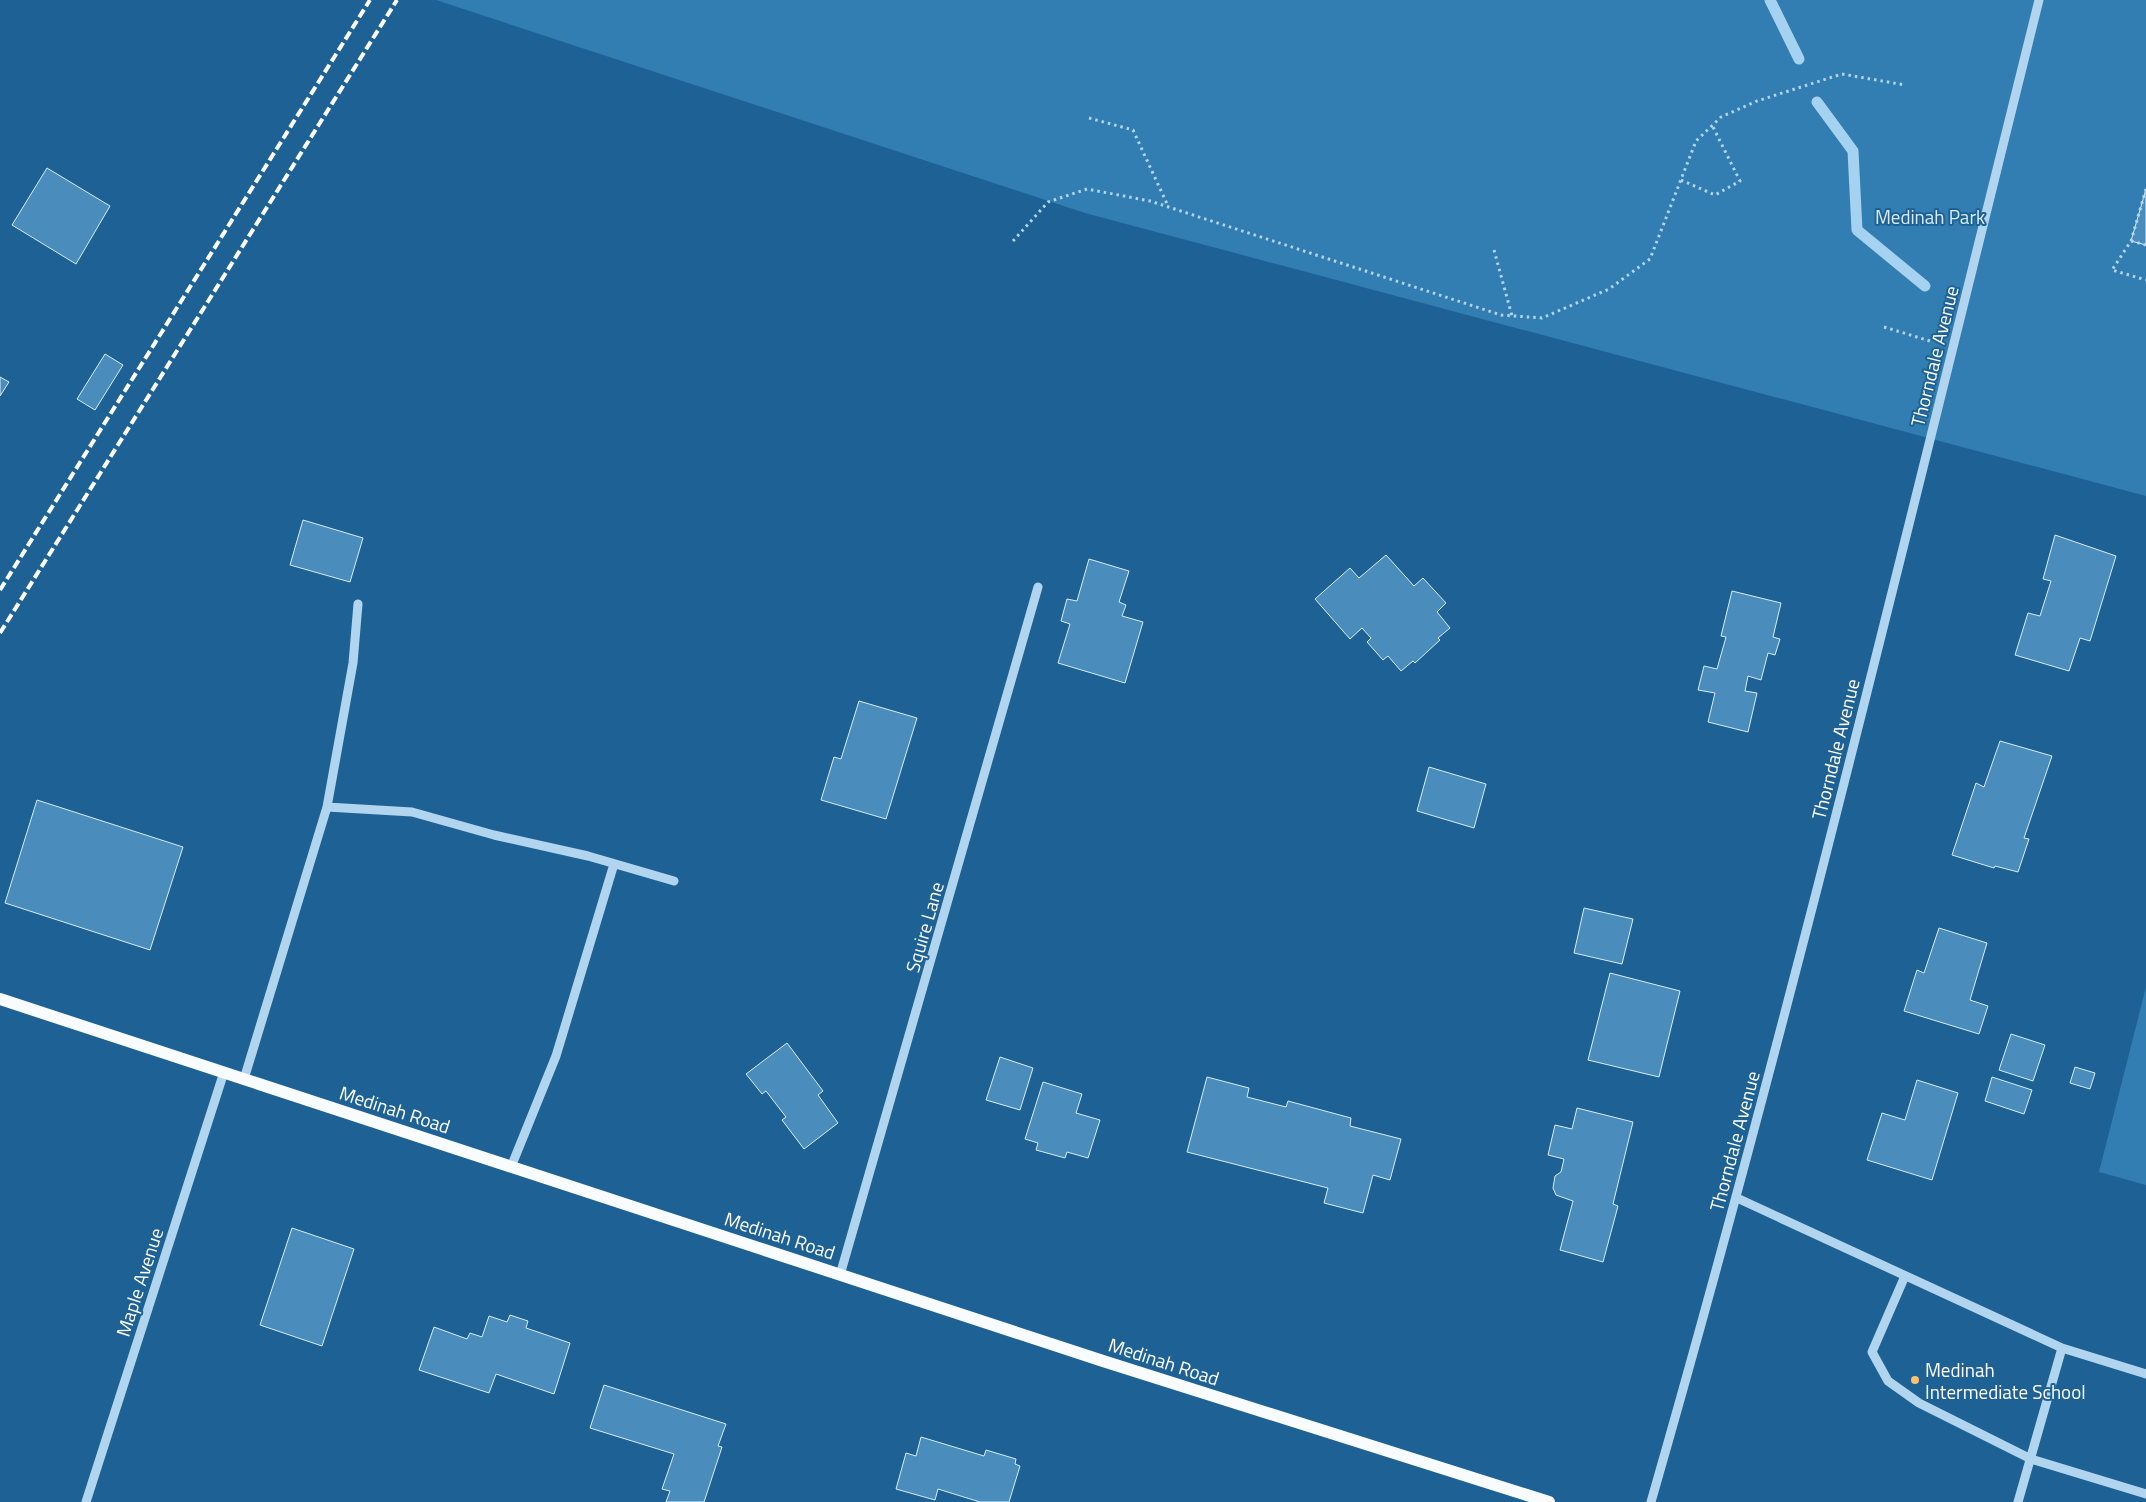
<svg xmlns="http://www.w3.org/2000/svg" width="2146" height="1502" viewBox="0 0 2146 1502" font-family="'Titillium Web',sans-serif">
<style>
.green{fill:#327db2}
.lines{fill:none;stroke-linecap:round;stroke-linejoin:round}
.stream{stroke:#a4d2f0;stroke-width:11}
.building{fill:#4a8dbd;stroke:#d7ecfa}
.path{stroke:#b1d5ef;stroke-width:3;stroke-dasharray:2.5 4;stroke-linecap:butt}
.minor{stroke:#b1d5ef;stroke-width:9}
.major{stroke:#f9fcff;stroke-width:12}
.rail{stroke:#fff;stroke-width:4;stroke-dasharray:9 4;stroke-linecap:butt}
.poi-dot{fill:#fdc170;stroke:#1e6295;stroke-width:2}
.labels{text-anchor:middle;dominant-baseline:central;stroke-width:4;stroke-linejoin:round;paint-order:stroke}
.park-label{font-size:19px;fill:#d7ecfa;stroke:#1e6295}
.street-label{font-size:19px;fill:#fff;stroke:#1e6295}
.poi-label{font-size:19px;fill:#fff;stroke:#1e6295;text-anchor:start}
</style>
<rect width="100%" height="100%" fill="#1e6295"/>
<path class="green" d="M436 0H2146V496L1085 213Z
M2146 987V1185L2099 1172Z"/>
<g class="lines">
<path class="stream" d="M1770 0 1799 59
M1817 102 1853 151 1857 230 1925 286"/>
</g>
<path class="building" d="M47 168 110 206 76 264 12 225Z
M2146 189V245L2131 241Z
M105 354 123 365 95 410 77 399Z
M0 377 9 382 0 396Z
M303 520 363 538 350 582 290 565Z
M2055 535 2116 556 2090 641 2080 638 2069 671 2015 655 2028 613 2040 616 2051 581 2043 579Z
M1386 555 1414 586 1423 578 1446 603 1437 612 1450 628 1438 638 1440 640 1415 663 1413 661 1401 671 1388 656 1383 660 1367 642 1371 638 1362 628 1350 639 1315 599 1350 568 1359 578Z
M1089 559 1129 571 1119 602 1126 605 1122 616 1143 622 1125 683 1058 663 1070 624 1061 621 1067 599 1077 601Z
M1732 591 1781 603 1773 637 1780 639 1775 655 1768 653 1761 680 1748 676 1745 691 1757 693 1748 732 1708 722 1715 693 1698 690 1704 666 1717 669 1726 637 1721 636Z
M859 701 917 718 886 819 821 800 834 757 841 759Z
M2000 741 2052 756 2024 838 2029 839 2018 872 1995 866 1994 868 1952 855 1976 783 1984 787Z
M1429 767 1486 784 1474 828 1417 811Z
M37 800 183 847 150 950 5 903Z
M1584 908 1633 919 1622 964 1574 953Z
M1939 928 1987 943 1970 1000 1988 1006 1979 1034 1904 1011 1917 970 1924 973Z
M1610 973 1680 991 1659 1077 1588 1060Z
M2011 1034 2045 1045 2033 1081 1999 1070Z
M787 1043 823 1091 818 1095 838 1123 804 1149 782 1120 786 1117 766 1091 762 1094 746 1074Z
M1000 1057 1033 1068 1020 1110 986 1100Z
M2075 1067 2095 1073 2090 1089 2070 1083Z
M1207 1077 1249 1088 1247 1097 1286 1107 1288 1101 1351 1118 1350 1126 1401 1139 1390 1180 1373 1175 1363 1213 1324 1203 1328 1188 1187 1152Z
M1992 1077 2032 1090 2024 1114 1985 1101Z
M1917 1080 1958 1093 1932 1180 1867 1160 1882 1113 1905 1120Z
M1043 1082 1082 1094 1076 1113 1100 1120 1088 1158 1067 1152 1065 1158 1036 1150 1038 1143 1025 1139Z
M1577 1108 1633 1122 1613 1204 1618 1206 1603 1262 1560 1250 1573 1201 1556 1195 1553 1188 1555 1176 1561 1172 1564 1159 1548 1155 1555 1125 1572 1129Z
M292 1228 354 1249 322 1346 260 1325Z
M510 1315 528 1321 526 1328 570 1343 554 1394 496 1374 489 1393 419 1370 434 1327 467 1339 470 1333 482 1337 489 1316 507 1322Z
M604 1385 726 1424 718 1446 722 1447 704 1502H666L670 1491 662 1489 674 1454 590 1428Z
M921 1437 984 1456 986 1450 1016 1459 1015 1464 1020 1466 1009 1502H980L938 1489 935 1500 896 1489 906 1453 916 1456Z"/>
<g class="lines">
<path class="path" d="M1089 118 1133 130 1168 206
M1681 180 1715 195 1740 181 1712 125
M2146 189 2131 241 2112 270 2146 280
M1013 241 1048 202 1087 189 1150 201 1501 315 1542 318 1609 289 1650 259 1696 141 1721 117 1757 101 1842 74 1905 85
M2131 241 2146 245
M1494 250 1512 316
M1884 327 1930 341"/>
<path class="minor" d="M327 807 412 812 494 835 588 856 674 881
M244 1079 327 807 353 663 358 604
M511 1167 556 1056 614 864
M1737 1198 2062 1348 2146 1374
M840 1275 1038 587
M1905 1276 1872 1352 1888 1381 1919 1403 2031 1459 2146 1494
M86 1502 224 1072
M1651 1502C1794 1005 1914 502 2039 0
M2018 1502 2062 1348"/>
<path class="major" d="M0 999 1103 1361 1549 1502"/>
<path class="rail" d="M0 590 370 0
M0 633 397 0"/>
</g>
<circle class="poi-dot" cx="1915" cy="1380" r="5"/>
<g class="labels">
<g class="park-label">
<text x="1930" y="216">Medinah Park</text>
</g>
<g class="street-label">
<text transform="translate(1934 356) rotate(-76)">Thorndale Avenue</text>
<text transform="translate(1835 749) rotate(-76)">Thorndale Avenue</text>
<text transform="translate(924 927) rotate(-74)">Squire Lane</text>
<text transform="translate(395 1109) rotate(18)">Medinah Road</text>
<text transform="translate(1734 1141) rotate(-75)">Thorndale Avenue</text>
<text transform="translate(780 1235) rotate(18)">Medinah Road</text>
<text transform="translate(139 1282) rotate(-72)">Maple Avenue</text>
<text transform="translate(1164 1361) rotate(18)">Medinah Road</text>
</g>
<g class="poi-label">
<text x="1925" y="1369">Medinah<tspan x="1925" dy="22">Intermediate School</tspan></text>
</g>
</g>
</svg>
